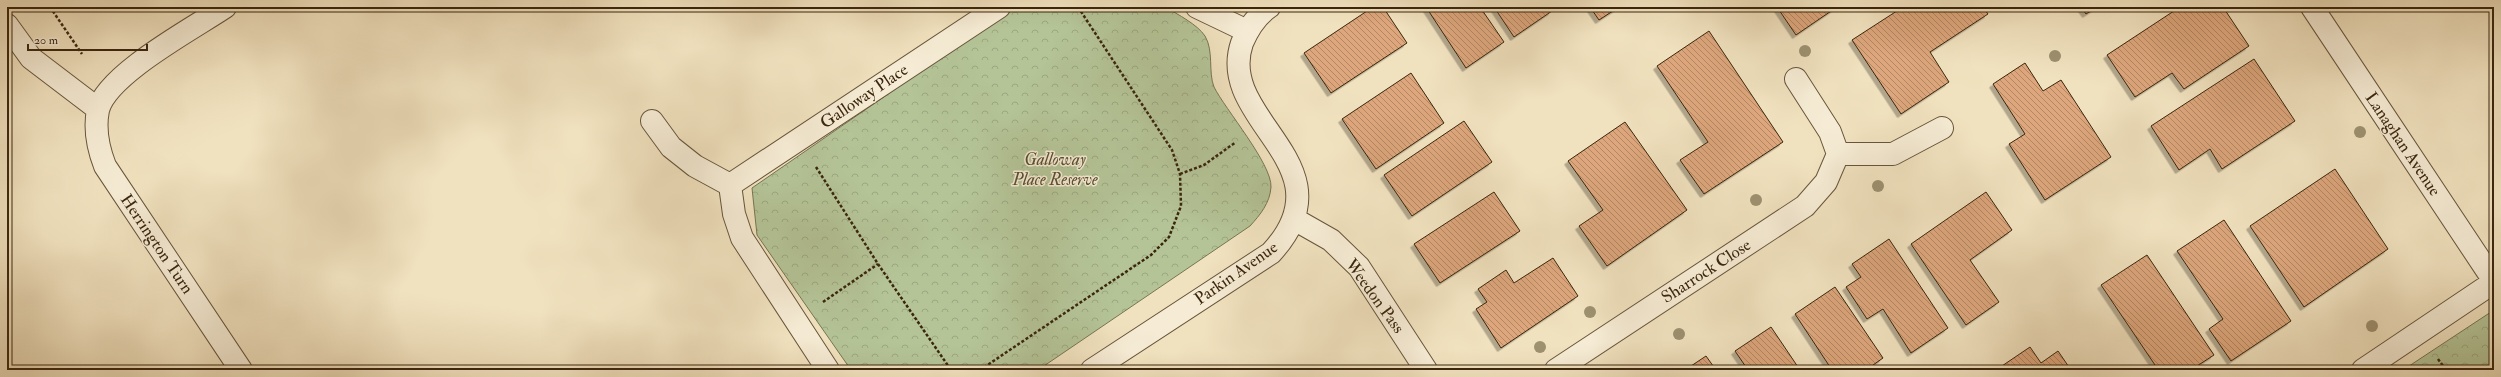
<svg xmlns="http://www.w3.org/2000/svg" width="2501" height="377" viewBox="0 0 2501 377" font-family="'IM FELL Double Pica',serif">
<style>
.forest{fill:url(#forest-crowns);stroke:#777552}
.building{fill:url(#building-back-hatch);stroke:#3a260e;filter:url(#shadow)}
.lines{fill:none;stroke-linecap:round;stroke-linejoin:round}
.minor-casing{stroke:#68553a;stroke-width:24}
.path{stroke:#3a260e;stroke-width:2.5;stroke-dasharray:3 2;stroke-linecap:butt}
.minor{stroke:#f6ecd5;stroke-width:22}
.tree{fill:#9d9170}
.labels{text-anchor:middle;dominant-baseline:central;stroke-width:3;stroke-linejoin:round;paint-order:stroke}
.street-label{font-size:17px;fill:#3a260e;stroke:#f6ecd5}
.park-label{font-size:17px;font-style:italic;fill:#584e30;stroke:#f6ecd5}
</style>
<defs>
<pattern id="forest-crowns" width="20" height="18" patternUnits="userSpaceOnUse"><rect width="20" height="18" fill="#b4c497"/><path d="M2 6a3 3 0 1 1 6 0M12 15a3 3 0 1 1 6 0" fill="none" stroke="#9ca881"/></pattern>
<pattern id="building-back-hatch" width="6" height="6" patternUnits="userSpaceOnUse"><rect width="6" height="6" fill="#dda67c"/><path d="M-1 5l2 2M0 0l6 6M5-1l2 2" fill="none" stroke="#b48764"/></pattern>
<filter id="shadow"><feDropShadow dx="-3.5" dy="3.5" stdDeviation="0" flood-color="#0004"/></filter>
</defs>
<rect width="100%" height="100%" fill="#f1e2bf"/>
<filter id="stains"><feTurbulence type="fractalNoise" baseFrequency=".005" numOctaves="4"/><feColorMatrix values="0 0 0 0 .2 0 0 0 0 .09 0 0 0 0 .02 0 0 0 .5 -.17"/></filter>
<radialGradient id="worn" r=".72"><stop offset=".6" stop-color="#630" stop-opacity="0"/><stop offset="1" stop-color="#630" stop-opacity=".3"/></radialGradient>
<path class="forest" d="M1014 7H1166C1178 15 1197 24 1205 36 1214 51 1208 72 1214 87 1225 109 1272 164 1271 187 1270 203 1260 215 1250 226L1038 370H851L757 235 752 188Z
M2494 310V370H2403Z"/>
<path class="building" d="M1373 7H1383L1407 43 1331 93 1304 53Z
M1426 7H1480L1504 42 1466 68Z
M1494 7H1549L1552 11 1514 37Z
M1590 7H1619L1599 20Z
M1777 7H1837L1796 35Z
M1903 7H1983L1988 14 1930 52 1949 82 1901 114 1852 40Z
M2081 7H2097L2086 14Z
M2180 7H2223L2249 46 2184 89 2172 73 2135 97 2107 55Z
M1709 31 1783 142 1704 194 1680 160 1708 142 1657 66Z
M2254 59 2295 121 2222 169 2210 149 2179 170 2151 126Z
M2025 63 2043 91 2061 80 2111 157 2045 200 2009 144 2025 134 1993 84Z
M1411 73 1444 123 1376 169 1342 119Z
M1464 121 1492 162 1412 216 1384 175Z
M1625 122 1687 210 1607 266 1579 226 1603 210 1568 161Z
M2335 169 2388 249 2304 307 2250 226Z
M1494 192 1520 231 1440 283 1414 244Z
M1986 192 2012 230 1970 260 1999 302 1966 325 1911 244Z
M2224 220 2291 321 2231 361 2209 329 2223 319 2177 251Z
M1889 239 1948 328 1911 353 1883 309 1867 319 1846 287 1861 277 1852 264Z
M2147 255 2214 355 2197 366 2200 370H2147L2155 365 2101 285Z
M1553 258 1578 296 1501 348 1476 309 1487 302 1478 289 1506 270 1514 283Z
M1835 287 1883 358 1866 370H1832L1795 314Z
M1771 327 1800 370H1748L1735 351Z
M2030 347 2041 363 2058 351 2071 370H1996Z
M1706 356 1716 370H1685Z"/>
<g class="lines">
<defs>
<path id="minor" d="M225 7C194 28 107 74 98 110 94 130 98 148 105 166L241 370
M1197 7 1247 31
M2312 7 2494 281
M7 25 31 58 98 109
M652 121 671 147 695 166 730 185 734 214 742 238 828 370
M1838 154H1893L1942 128
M730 185 999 7
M1294 219 1331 240 1359 267 1426 370
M1092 370 1271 253C1353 164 1215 121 1242 43 1248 29 1256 16 1269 7
M1556 370 1805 206 1826 182 1838 154 1830 132 1796 79
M2363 370 2494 282"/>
</defs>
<use href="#minor" class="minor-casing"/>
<path class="path" d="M50 7 82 54
M816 167 878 264 951 370
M1180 174 1204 165 1236 142
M823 302 878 264
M2438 359 2446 370
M980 370 1151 255 1169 237 1181 206 1180 174 1172 150 1078 7
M2490 370 2494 367"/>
<use href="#minor" class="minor"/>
</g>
<g class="tree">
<circle cx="1805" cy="51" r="6"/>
<circle cx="2055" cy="56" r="6"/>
<circle cx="2360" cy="132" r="6"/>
<circle cx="1878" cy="186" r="6"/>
<circle cx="1756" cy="200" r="6"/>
<circle cx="1590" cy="312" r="6"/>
<circle cx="2372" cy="326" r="6"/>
<circle cx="1679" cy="334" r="6"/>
<circle cx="1540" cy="347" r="6"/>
</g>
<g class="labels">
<g class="street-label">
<text transform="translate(864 96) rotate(-34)">Galloway Place</text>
<text transform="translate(2403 144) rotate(56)">Lanaghan Avenue</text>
<text transform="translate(157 244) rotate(56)">Herrington Turn</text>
<text transform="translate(1706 271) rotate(-33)">Sharrock Close</text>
<text transform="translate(1236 273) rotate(-35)">Parkin Avenue</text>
<text transform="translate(1375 296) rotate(54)">Weedon Pass</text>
</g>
<g class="park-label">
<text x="1055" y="159">Galloway<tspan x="1055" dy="20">Place Reserve</tspan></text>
</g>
</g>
<rect width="2501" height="377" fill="none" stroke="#f1e2bf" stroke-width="24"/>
<rect x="8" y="8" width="2485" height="361" fill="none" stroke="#3a260e" stroke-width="2"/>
<rect x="12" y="12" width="2477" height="353" fill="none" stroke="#3a260e"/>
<path d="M28 44v6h119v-6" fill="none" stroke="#3a260e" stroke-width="2"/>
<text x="34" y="44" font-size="12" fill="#3a260e" stroke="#f6ecd5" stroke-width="3" paint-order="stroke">20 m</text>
<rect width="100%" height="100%" filter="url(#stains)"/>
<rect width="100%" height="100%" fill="url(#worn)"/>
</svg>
